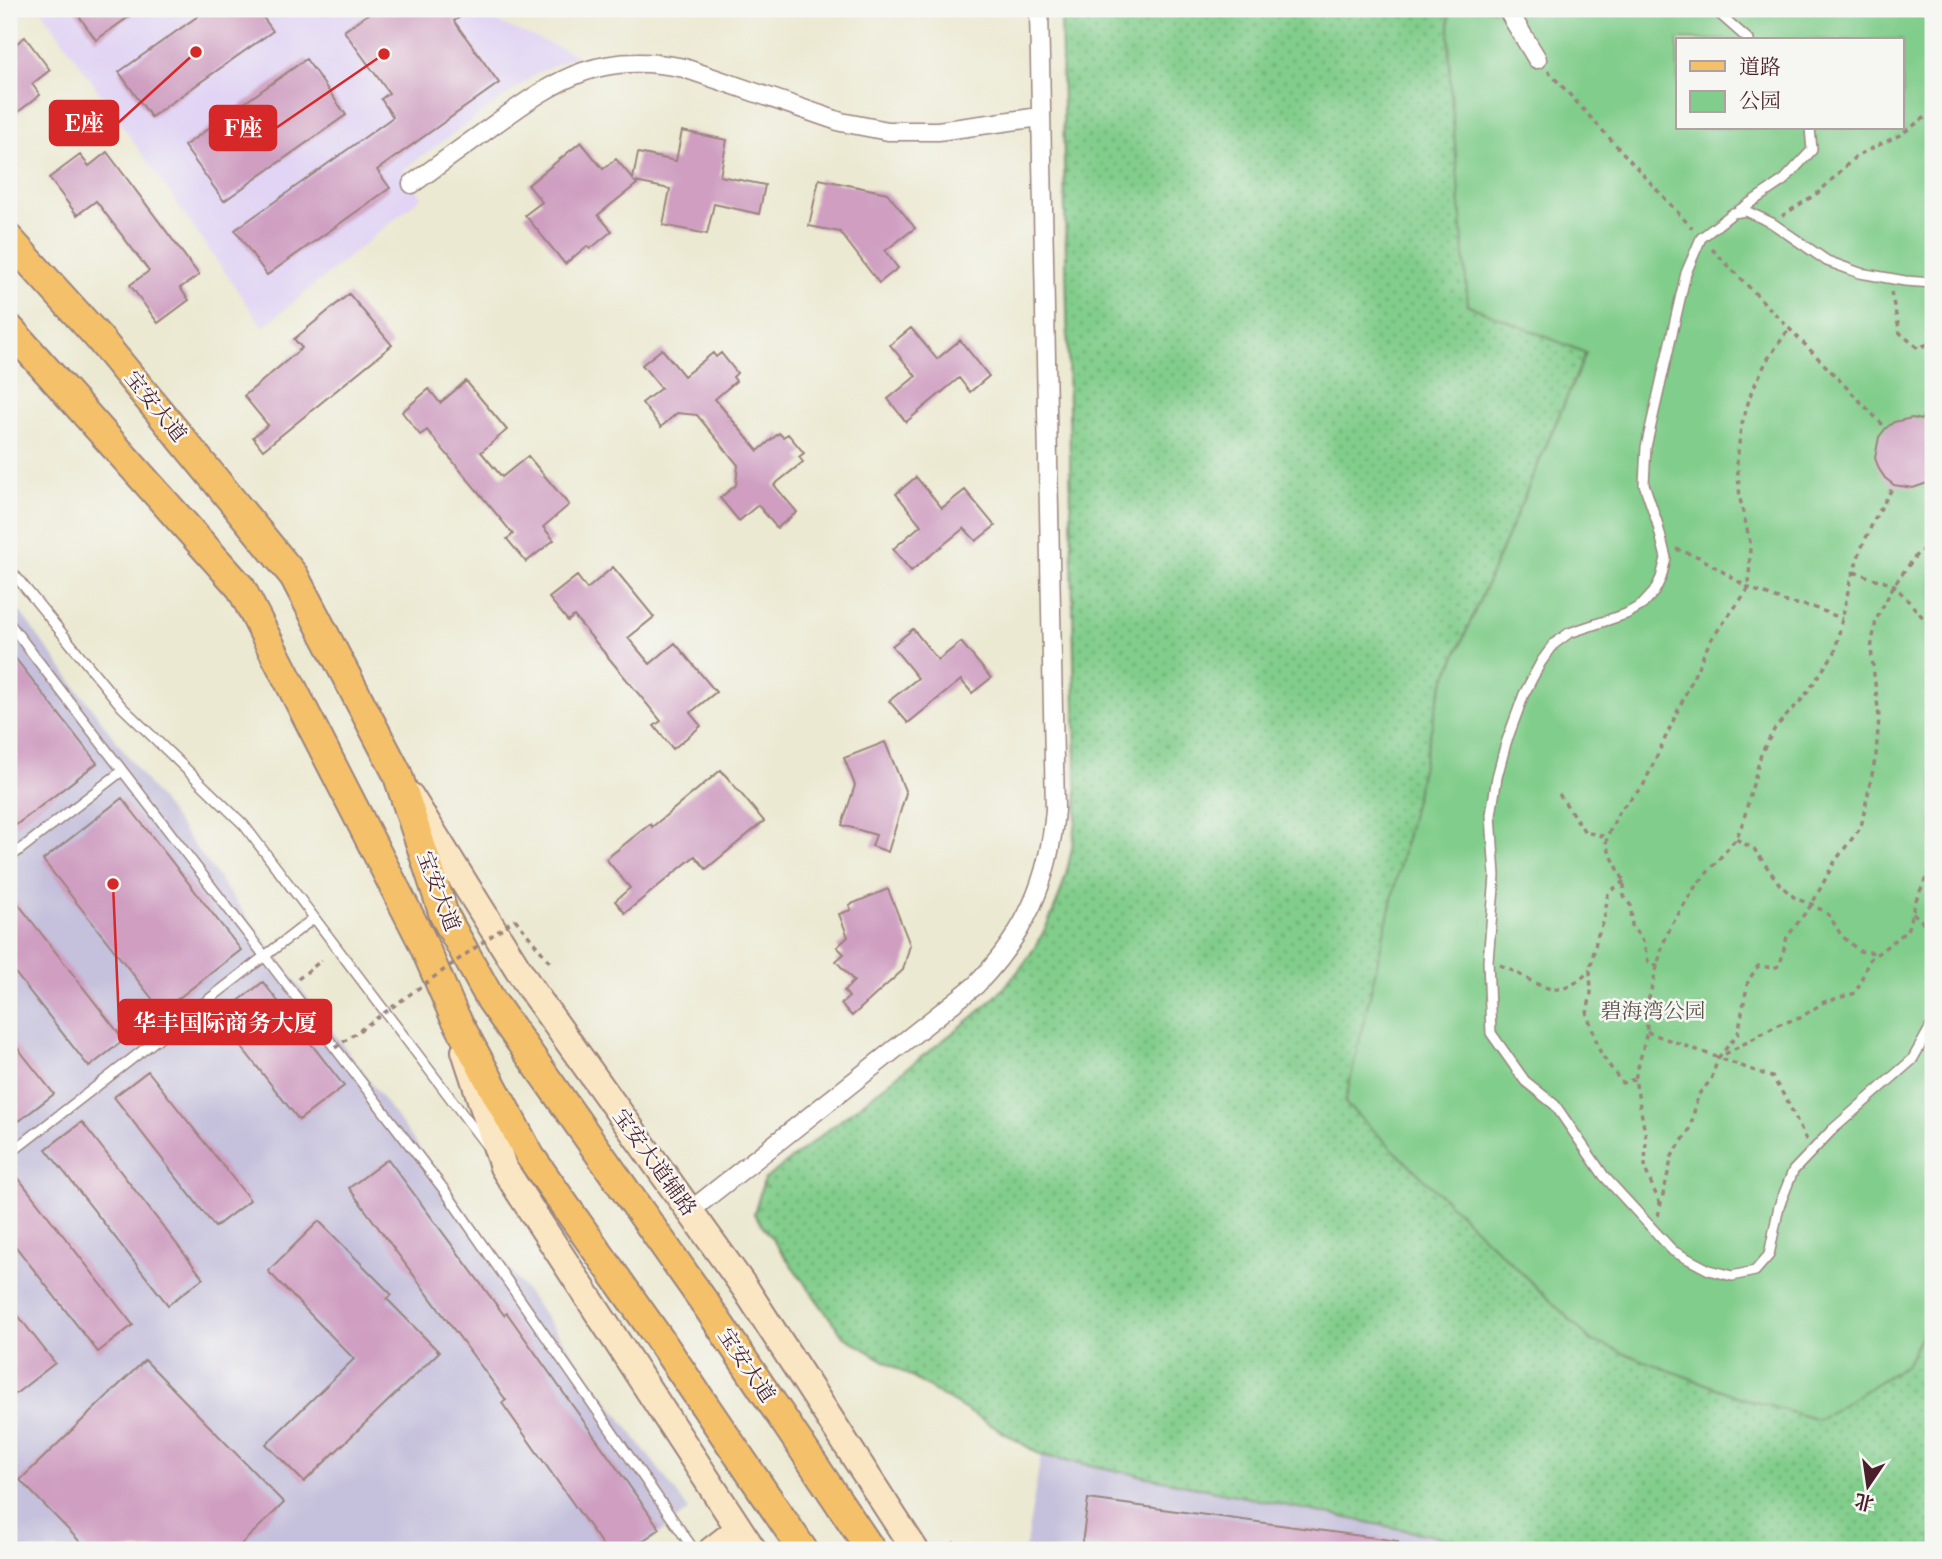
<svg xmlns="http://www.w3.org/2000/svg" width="1942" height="1559" viewBox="0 0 1942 1559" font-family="'Libre Caslon Text','Noto Serif SC',serif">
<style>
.built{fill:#e1d4f4}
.industrial{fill:#c5c0db}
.grass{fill:url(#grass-dots);stroke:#66765b;stroke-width:2}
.green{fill:#81cd8b;stroke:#66765b;stroke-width:2;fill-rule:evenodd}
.building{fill:#cf9ec1}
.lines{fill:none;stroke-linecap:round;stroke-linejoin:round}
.lane-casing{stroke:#9b847e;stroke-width:12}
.street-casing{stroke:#9b847e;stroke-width:21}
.secondary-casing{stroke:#9b847e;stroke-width:30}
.primary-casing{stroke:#9b847e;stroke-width:32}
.path{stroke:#9b847e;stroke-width:3.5;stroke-dasharray:5 5;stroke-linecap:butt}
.lane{stroke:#fff;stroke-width:9}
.street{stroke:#fff;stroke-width:18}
.secondary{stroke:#fbe6c3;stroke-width:26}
.primary{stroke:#f4c16a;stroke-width:28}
.path-bridge{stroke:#9b847e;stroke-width:3.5;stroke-dasharray:5 5;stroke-linecap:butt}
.labels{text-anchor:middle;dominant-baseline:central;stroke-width:5;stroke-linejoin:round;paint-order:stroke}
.street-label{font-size:21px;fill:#4a1f2b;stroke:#f6f6f2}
.park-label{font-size:21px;fill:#5a5348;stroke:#f6f6f2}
.leader{fill:none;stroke:#d62828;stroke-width:2.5}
.callout-dot{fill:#d62828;stroke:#f6f6f2;stroke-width:2.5}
.callout{fill:#d62828;stroke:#d62828;stroke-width:2.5}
.callout-label{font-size:23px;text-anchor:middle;font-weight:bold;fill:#fff}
</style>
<defs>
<pattern id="grass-dots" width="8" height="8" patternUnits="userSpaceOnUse" patternTransform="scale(1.75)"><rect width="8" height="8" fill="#81cd8b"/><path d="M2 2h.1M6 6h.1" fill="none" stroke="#6ca672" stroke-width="1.8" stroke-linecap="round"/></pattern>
</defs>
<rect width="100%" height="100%" fill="#f6f6f2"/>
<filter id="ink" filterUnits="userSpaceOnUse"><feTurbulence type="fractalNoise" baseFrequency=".0143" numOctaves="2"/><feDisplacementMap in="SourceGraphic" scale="14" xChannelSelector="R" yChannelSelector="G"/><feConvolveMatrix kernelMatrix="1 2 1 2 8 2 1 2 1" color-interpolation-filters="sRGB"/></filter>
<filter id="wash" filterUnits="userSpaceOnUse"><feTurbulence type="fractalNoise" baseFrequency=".00686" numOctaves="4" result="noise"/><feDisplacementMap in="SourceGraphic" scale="28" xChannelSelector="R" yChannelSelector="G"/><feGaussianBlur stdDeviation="1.57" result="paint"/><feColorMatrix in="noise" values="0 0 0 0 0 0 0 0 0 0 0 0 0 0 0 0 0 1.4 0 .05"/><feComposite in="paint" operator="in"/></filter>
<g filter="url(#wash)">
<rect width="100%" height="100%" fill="#ece9d2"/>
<path class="built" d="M41 9H465L577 55 536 74 403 170 422 197 263 327Z"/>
<path class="industrial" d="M9 597 689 1510 638 1550H9Z
M1041 1455 1502 1550H1025Z"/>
<path class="grass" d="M1061 9H1448L1586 353 1439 695 1906 1364 1933 1311V1550H1502L1041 1455 843 1336 754 1214 764 1180C812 1143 860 1105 907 1068 935 1046 965 1025 991 1001 1045 950 1071 883 1077 810Z"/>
<path class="green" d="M1453 9H1933V1311L1907 1364 1818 1420 1742 1398 1592 1341 1345 1103 1439 695 1586 353 1468 305 1450 81 1449 12ZM1678 40H1902V128H1678Z"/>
<g id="blocks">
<path class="building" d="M74 9H140L96 40Z
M208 9H257L273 31 151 117 119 72Z
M375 9H472L454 21 499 83 377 170 390 188 267 275 235 230 393 117 381 99 389 93 344 31Z
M25 37 50 70 32 84 40 95 9 119V49Z
M306 59 346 115 224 201 184 146Z
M682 131 727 140 720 176 765 185 759 214 714 204 707 234 663 225 670 189 635 182 637 184 598 215 612 231 590 249 587 246 565 264 525 215 542 202 528 185 581 142 603 169 616 159 633 179 638 153 676 161Z
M107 152 199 275 180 288 189 300 158 323 130 285 149 271 96 201 77 215 49 178 80 155 89 166Z
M819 179 887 193 915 228 885 251 898 268 879 283 840 232 809 226Z
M349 294 392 345 263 450 253 437 268 425 244 396 302 348 294 339Z
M911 328 937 359 960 340 989 376 970 392 959 378 906 422 888 399 916 376 890 345Z
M662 349 684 376 713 353 716 357 721 353 737 373 733 377 736 381 715 399 758 451 779 433 783 437 788 434 804 453 799 457 803 462 774 485 797 512 777 528 758 505 739 521 720 498 736 485 738 465 697 415 677 413 661 427 642 403 661 388 642 365Z
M466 381 507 430 481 452 502 477 528 456 569 505 543 527 554 540 526 562 507 539 513 534 427 430 420 435 402 412 429 389 440 403Z
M1912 418 1922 420 1933 427V481L1913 488 1894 485 1885 478 1879 469 1875 458 1879 437 1886 428 1894 422Z
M916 477 942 508 965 490 995 526 976 541 964 528 911 571 893 549 921 525 896 494Z
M613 567 654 617 628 638 650 664 675 643 716 692 690 713 701 726 673 749 654 726 661 721 574 616 568 621 549 598 577 576 587 589Z
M913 629 938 660 961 642 991 678 972 693 961 680 908 723 889 701 918 678 892 646Z
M9 650 97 763 16 825 9 816Z
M885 742 906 793 888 852 872 846 876 835 842 825 855 785 844 758Z
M721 770 764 821 706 869 695 856 625 913 615 901 630 888 606 859 650 824 652 827Z
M122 798 241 950 162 1011 43 860Z
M888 889 910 945 903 970 852 1016 841 1004 849 997 844 991 854 981 836 961 844 954 837 947 848 937 839 914 851 910 849 905Z
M9 892 124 1040 89 1067 9 965Z
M263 982 344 1086 299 1120 218 1017Z
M9 1037 54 1094 19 1121 9 1108Z
M148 1071 250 1200 215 1227 114 1097Z
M82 1122 203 1278 168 1305 46 1149Z
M388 1159 504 1315 507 1313 660 1529 629 1550H606L502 1403 506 1400 349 1188Z
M9 1166 133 1325 98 1352 9 1238Z
M319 1221 392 1295 387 1299 439 1352 304 1482 266 1444 354 1359 268 1271Z
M9 1304 55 1363 9 1399Z
M145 1360 284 1503 235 1550H88L20 1480Z
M1088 1499 1398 1541 1397 1550H1236L1210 1547 1209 1550H1131L1082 1544Z"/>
</g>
</g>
<g filter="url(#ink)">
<use href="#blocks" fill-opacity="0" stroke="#9b847e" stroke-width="2"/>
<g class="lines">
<defs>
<path id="lane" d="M1714 9 1749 40
M1738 211 1784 180 1812 150 1810 128
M1933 283 1905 281 1860 273 1827 261 1772 223 1746 211 1733 213 1701 238 1686 273 1646 447 1644 484 1657 522 1666 558 1661 578 1654 592 1642 605 1626 614 1569 633 1554 644 1541 662 1524 694 1506 743 1497 777 1491 815 1495 876 1488 961 1491 1033 1525 1081 1555 1105 1604 1176 1673 1251 1709 1270 1732 1276 1755 1271 1769 1255 1779 1206 1793 1171 1832 1130 1912 1060 1933 1023
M9 568 122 707 244 825 486 1145
M9 623 445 1191 694 1550
M9 858 122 771
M9 1154 314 918"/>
<path id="street" d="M1507 9 1537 59
M412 184C440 164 467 144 495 124 560 77 601 51 684 68L841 122 888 131H938L1040 117
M690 1211 976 985C1026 933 1049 881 1055 810L1039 9"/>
<path id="secondary" d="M410 796 530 988 745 1288 915 1550
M465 1051 503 1167 753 1550
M712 1550 739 1529"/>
<path id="primary" d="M9 239 98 337 294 576 397 773 444 915 491 1000 707 1306 871 1550
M9 328 241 588 421 939 453 1013 530 1156 660 1340 803 1550"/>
</defs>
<use href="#lane" class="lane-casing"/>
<use href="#street" class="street-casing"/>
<use href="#secondary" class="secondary-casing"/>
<use href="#primary" class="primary-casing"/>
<path class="path" d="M1548 71 1692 228
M1782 216 1819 192 1856 156 1900 135 1933 112
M1712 249 1886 428
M1891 292 1900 333 1918 348 1933 342
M1922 420 1933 390
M1676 549 1699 557 1749 588 1786 602 1813 607 1843 619
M1854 572 1894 585 1927 622 1933 661
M1559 794 1585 832 1607 837
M1736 839 1754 849 1780 885 1796 899 1812 904 1829 915 1841 935 1859 951 1877 953
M1624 881 1608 893 1604 921 1597 937 1590 970 1591 993 1587 1014 1601 1054 1622 1083 1635 1079
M1913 913 1933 932
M515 919 552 965
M1500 965C1537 980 1554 1008 1590 970
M1658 967 1648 961 1643 941 1632 926 1631 906 1624 896V881L1606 845 1607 837 1620 810 1643 786 1710 641 1749 588 1750 542 1740 499 1737 461 1741 427 1751 393 1767 360 1789 329
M298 979 322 960
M1647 1032 1772 1077 1787 1100 1806 1140
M1718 1058 1738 1034 1748 981 1758 966 1774 968 1780 965 1787 937 1812 904 1835 861 1861 827 1876 755 1879 717 1871 649 1876 620 1894 585 1917 554 1933 541
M1660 1204 1645 1169 1646 1138 1635 1079 1647 1032 1646 1009 1663 944 1671 926 1695 887 1736 839 1743 822 1761 754 1775 728 1804 697 1835 652 1850 582 1861 549 1874 520 1894 485
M1658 1216 1672 1156 1690 1129 1698 1095 1711 1080 1718 1058 1780 1024 1800 1018 1824 1002 1856 993 1869 960 1907 931 1916 900 1933 863 1931 837 1933 821
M953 1542 958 1550"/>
<use href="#lane" class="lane"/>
<use href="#street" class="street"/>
<use href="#secondary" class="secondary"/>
<use href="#primary" class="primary"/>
<path class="path-bridge" d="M335 1048 515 919"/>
</g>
</g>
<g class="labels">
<g class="street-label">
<text transform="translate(156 406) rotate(51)">宝安大道</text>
<text transform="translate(439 891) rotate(69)">宝安大道</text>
<text transform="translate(655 1162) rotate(54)">宝安大道辅路</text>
<text transform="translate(747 1365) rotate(56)">宝安大道</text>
</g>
<g class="park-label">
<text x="1653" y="1010">碧海湾公园</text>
</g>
</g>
<path class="leader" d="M196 52L118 123M384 54L276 128M113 884L119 1022"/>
<g class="callout-dot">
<circle cx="196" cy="52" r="7"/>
<circle cx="384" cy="54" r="7"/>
<circle cx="113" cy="884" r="7"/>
</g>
<g class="callout">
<rect x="50" y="101" width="68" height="44" rx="7"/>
<rect x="210" y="106" width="66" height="44" rx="7"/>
<rect x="119" y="1000" width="212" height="44" rx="7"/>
</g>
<g class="callout-label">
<text x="84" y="131">E座</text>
<text x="243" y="136">F座</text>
<text x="225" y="1031">华丰国际商务大厦</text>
</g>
<rect width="1942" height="1559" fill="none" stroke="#f6f6f2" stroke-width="35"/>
<rect x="1676" y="38" width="228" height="91" fill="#f6f6f2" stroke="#b1a0a2" stroke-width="2"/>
<rect x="1690" y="61" width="35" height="10" fill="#f4c16a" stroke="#b1a0a2" stroke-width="2"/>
<text x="1739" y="74" font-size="21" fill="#4a1f2b">道路</text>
<rect x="1690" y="91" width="35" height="21" fill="#81cd8b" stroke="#b1a0a2" stroke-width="2"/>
<text x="1739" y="108" font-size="21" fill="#4a1f2b">公园</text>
<g transform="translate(1868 1486) rotate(193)" stroke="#f6f6f2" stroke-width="5" paint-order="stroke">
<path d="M0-5L12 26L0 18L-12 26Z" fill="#4a1f2b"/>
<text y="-10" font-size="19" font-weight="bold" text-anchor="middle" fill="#4a1f2b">北</text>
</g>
</svg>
